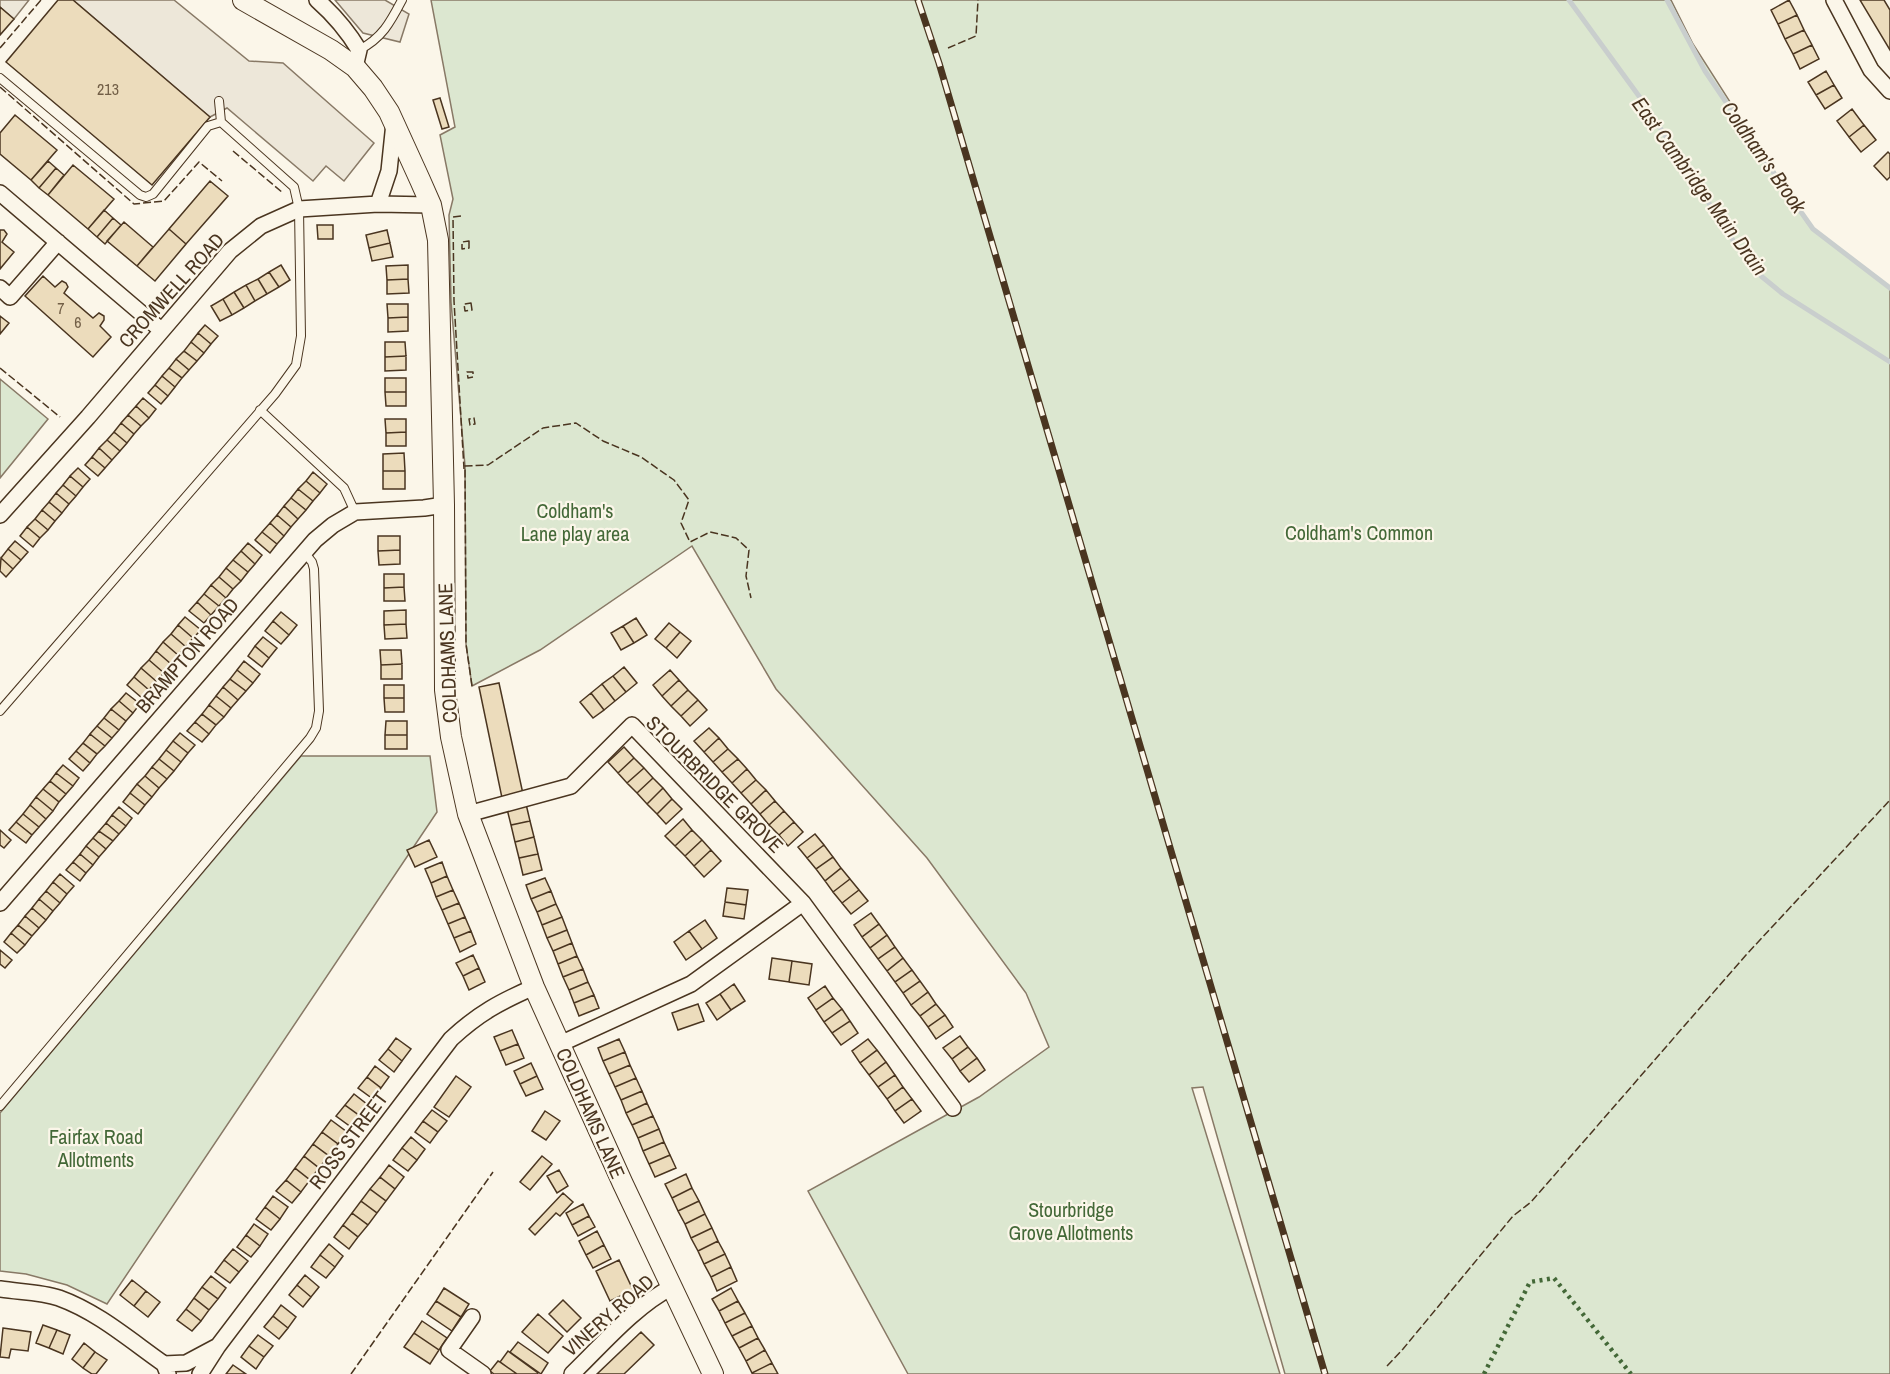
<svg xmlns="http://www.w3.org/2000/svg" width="1890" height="1374" viewBox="0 0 1890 1374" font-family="'Archivo Narrow',sans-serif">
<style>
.green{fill:#dce7d0;stroke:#887966;stroke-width:1.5}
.parking{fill:#ede7d9;stroke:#887966;stroke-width:1.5}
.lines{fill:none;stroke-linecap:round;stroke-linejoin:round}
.stream{stroke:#c9cecd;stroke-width:5}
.building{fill:#ecdcbc;stroke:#4a3520;stroke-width:1.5}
.service-casing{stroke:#4a3520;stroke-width:10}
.minor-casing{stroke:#4a3520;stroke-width:18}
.tertiary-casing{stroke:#4a3520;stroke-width:22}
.service{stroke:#fbf6e9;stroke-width:8}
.minor{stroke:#fbf6e9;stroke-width:15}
.tertiary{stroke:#fbf6e9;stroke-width:20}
.rail-casing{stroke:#4a3520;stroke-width:7}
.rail{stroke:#fbf6e9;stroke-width:4.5;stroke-dasharray:14;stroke-linecap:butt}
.hedge{stroke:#436837;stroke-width:4.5;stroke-dasharray:3 4.5;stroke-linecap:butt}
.fence{stroke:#4a3520;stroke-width:1.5;stroke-dasharray:8 3;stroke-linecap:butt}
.labels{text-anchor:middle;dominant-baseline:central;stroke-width:4.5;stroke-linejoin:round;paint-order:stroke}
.number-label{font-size:16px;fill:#725f47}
.street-label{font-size:20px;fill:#4a3520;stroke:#fbf6e9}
.park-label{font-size:20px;fill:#436837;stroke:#fbf6e9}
.water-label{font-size:21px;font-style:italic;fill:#4a3520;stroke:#fbf6e9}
</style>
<rect width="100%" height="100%" fill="#fbf6e9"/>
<path class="green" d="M431 0H1671L1693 44 1808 224 1890 288V1374H1285L1203 1087 1192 1088 1280 1374H908L808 1191 979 1097 1049 1047 1026 993 927 858 776 689 692 546 540 650 472 686 466 644 465 466 451 302 449 215 453 199 440 135 455 127Z
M0 379 48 419 0 478Z
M301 756H430L437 812 107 1304 67 1285 26 1274 0 1271V1113Z"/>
<path class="parking" d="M0 0H29L14 19 0 7Z
M73 0H174L249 61 283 63 374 143 344 181 326 166 313 181 227 108 210 117Z
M335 0H385L409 14 400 42 363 33Z"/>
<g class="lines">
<path class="stream" d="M1569 0 1644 103 1740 251 1761 276 1783 294 1890 362
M1667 0 1705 71 1782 185 1813 229 1890 288"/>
</g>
<path class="building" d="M58 0H73L210 117 152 185 6 62Z
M1789 0 1797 15 1778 24 1771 10Z
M1860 0H1884L1890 10V50Z
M0 7 14 19 0 35Z
M1797 15 1804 30 1785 39 1778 24Z
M1804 30 1812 45 1793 54 1785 39Z
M1812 45 1819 59 1800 69 1793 54Z
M1826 71 1834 85 1816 95 1808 82Z
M1834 85 1842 98 1825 109 1816 95Z
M440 98 449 127 442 129 433 100Z
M1852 109 1864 125 1849 137 1837 121Z
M15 115 57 150 31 180 0 154V133Z
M1864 125 1876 140 1861 152 1849 137Z
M1888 152 1890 154V177L1887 180 1874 166Z
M48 161 56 168 39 188 31 180Z
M73 165 114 199 88 229 48 195Z
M56 168 64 175 48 195 39 188Z
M210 181 228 196 186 244 169 229Z
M104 210 113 218 97 237 88 229Z
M113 218 121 225 105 244 97 237Z
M124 222 153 247 137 266 107 241Z
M317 225H333V239H318Z
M169 229 186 244 155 281 137 266Z
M0 230H4L7 234 2 242 14 252 0 269Z
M387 230 390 243 369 248 366 235Z
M390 243 393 257 372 261 369 248Z
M281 265 290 280 279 287 269 272Z
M408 265V279L387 280 386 266Z
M269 272 279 287 267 294 258 279Z
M43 276 55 287 62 281 66 283 68 287 64 293 93 318 99 313 104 316V320L100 326 111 337 93 357 25 296Z
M258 279 267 294 255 301 246 285Z
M408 279 409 293 387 294V280Z
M246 285 255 301 244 308 234 292Z
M234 292 244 308 232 315 223 299Z
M223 299 232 315 220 321 211 306Z
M387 304H408V317L388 318Z
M0 316 9 323 0 334Z
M408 317V331L388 332V318Z
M205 325 218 336 211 344 198 333Z
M198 333 211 344 204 353 191 342Z
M191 342 204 353 197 361 184 351Z
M385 342H405L406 356 385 357Z
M184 351 197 361 189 370 176 359Z
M406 356V370L385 371V357Z
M176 359 189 370 182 378 169 368Z
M169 368 182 378 175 387 162 376Z
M162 376 175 387 168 396 155 385Z
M385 378H406V392H385Z
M155 385 168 396 161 404 148 393Z
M385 392H406V406H386Z
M143 398 156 409 149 418 136 406Z
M136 406 149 418 141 426 128 415Z
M128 415 141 426 134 434 121 423Z
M385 419H406V432L386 433Z
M121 423 134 434 127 443 114 432Z
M114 432 127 443 120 451 107 440Z
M406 432V446H386V433Z
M107 440 120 451 112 460 99 448Z
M99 448 112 460 105 468 92 457Z
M404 453 405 471H383V454Z
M92 457 105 468 98 476 85 465Z
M78 468 90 479 83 487 70 476Z
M383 471H405V489H383Z
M313 472 327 484 320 493 306 481Z
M70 476 83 487 76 496 63 485Z
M306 481 320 493 313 501 298 489Z
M63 485 76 496 69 504 56 493Z
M298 489 313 501 306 510 291 498Z
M56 493 69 504 62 513 49 502Z
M291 498 306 510 298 519 284 506Z
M49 502 62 513 55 521 42 510Z
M284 506 298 519 291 527 277 515Z
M42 510 55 521 48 530 35 519Z
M277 515 291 527 284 536 270 523Z
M35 519 48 530 40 538 27 527Z
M270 523 284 536 277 544 262 532Z
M27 527 40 538 33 547 20 536Z
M262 532 277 544 270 553 255 540Z
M378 536H400V550L378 551Z
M15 541 28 552 21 560 8 549Z
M248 543 262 555 255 564 241 551Z
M8 549 21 560 13 569 1 558Z
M400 550V564L379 565 378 551Z
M241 551 255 564 248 572 233 560Z
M1 558 13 569 6 577 0 571Z
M233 560 248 572 241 581 226 568Z
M226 568 241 581 233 589 219 577Z
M384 574H404V587L384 588Z
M219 577 233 589 226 598 211 585Z
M211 585 226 598 219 606 204 594Z
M404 587 405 601H384V588Z
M204 594 219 606 211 615 197 602Z
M197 602 211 615 204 623 189 611Z
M406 610V624L384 625V611Z
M281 612 297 625 289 635 273 621Z
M185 617 201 630 193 638 178 625Z
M636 618 647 635 634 643 623 626Z
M273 621 289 635 281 644 265 631Z
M669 623 680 632 666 648 655 639Z
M406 624 407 638 385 639 384 625Z
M178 625 193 638 186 647 171 634Z
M623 626 634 643 621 650 611 633Z
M680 632 691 641 677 658 666 648Z
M171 634 186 647 178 655 163 642Z
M263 637 277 648 269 658 255 646Z
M163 642 178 655 171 664 156 651Z
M255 646 269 658 262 667 248 656Z
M380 650H401L402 664 381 665Z
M156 651 171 664 164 673 149 660Z
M149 660 164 673 156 681 141 668Z
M244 661 260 674 253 683 237 670Z
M402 664V679H381V665Z
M624 667 637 683 626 692 613 676Z
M141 668 156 681 149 690 134 677Z
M237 670 253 683 246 691 230 679Z
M670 670 679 680 662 696 653 685Z
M613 676 626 692 615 701 602 684Z
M134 677 149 690 142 698 127 685Z
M230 679 246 691 238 700 223 687Z
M679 680 688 690 671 706 662 696Z
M499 683 523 794 502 798 479 687Z
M602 684 615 701 604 710 591 693Z
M384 685H404V698H384Z
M223 687 238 700 231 708 216 696Z
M688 690 698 700 681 716 671 706Z
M126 693 140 704 133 713 119 701Z
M591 693 604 710 593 718 580 702Z
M216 696 231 708 224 717 209 705Z
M384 698H404V712H385Z
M698 700 707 710 690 726 681 716Z
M119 701 133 713 126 721 111 709Z
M209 705 224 717 216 725 202 714Z
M111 709 126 721 119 730 104 718Z
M202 714 216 725 209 734 195 722Z
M104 718 119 730 112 738 97 726Z
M386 721H407V735H385Z
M195 722 209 734 202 742 187 731Z
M97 726 112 738 105 746 90 734Z
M709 728 719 738 704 752 694 741Z
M180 733 195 745 188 753 173 741Z
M90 734 105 746 97 754 83 743Z
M385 735H407V749H385Z
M719 738 728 749 713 762 704 752Z
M173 741 188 753 181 762 166 750Z
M83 743 97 754 90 763 76 751Z
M624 747 634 758 618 773 608 762Z
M728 749 738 759 722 772 713 762Z
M166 750 181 762 174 771 159 759Z
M76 751 90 763 83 771 69 759Z
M634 758 644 768 627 783 618 773Z
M159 759 174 771 167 779 152 767Z
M738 759 747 769 732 783 722 772Z
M63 765 79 778 73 786 56 773Z
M152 767 167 779 159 788 145 776Z
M644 768 653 778 637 793 627 783Z
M747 769 756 780 741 793 732 783Z
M56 773 73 786 66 794 50 781Z
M145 776 159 788 152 797 137 784Z
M653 778 663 788 647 804 637 793Z
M756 780 766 790 751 804 741 793Z
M50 781 66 794 59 802 43 789Z
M137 784 152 797 145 805 130 793Z
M663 788 672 799 657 814 647 804Z
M43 789 59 802 53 811 36 797Z
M766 790 775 801 760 814 751 804Z
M130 793 145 805 138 814 123 802Z
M36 797 53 811 46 819 30 805Z
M672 799 682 809 666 824 657 814Z
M775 801 784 811 769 825 760 814Z
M526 804 530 821 511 825 507 809Z
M30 805 46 819 39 827 23 814Z
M119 807 132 818 126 826 112 815Z
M784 811 794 822 779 835 769 825Z
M23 814 39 827 32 835 16 822Z
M112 815 126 826 119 834 106 823Z
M683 819 692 830 675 846 665 836Z
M530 821 534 837 515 842 511 825Z
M16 822 32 835 26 843 9 830Z
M794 822 803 832 788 846 779 835Z
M106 823 119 834 113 841 99 831Z
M0 830 11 840 4 848 0 845Z
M692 830 702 840 685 856 675 846Z
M99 831 113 841 106 849 93 838Z
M815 834 824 845 807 858 798 847Z
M534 837 538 854 519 858 515 842Z
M93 838 106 849 99 857 86 846Z
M429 840 437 857 415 867 407 850Z
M702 840 711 850 694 866 685 856Z
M824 845 833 857 816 869 807 858Z
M86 846 99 857 93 865 80 854Z
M711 850 721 861 704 877 694 866Z
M80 854 93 865 86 873 73 862Z
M538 854 542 870 523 875 519 858Z
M833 857 841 868 825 881 816 869Z
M73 862 86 873 80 881 66 870Z
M442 862 447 876 431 883 425 869Z
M841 868 850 879 833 892 825 881Z
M60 874 74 886 67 894 53 882Z
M447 876 453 890 436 897 431 883Z
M545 878 551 891 531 899 526 885Z
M850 879 859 890 842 903 833 892Z
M53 882 67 894 60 903 46 891Z
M727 888 748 890 746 905 725 902Z
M453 890 459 903 442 910 436 897Z
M859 890 868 901 851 914 842 903Z
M46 891 60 903 53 911 39 899Z
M551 891 556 904 537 912 531 899Z
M39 899 53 911 46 920 32 908Z
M725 902 746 905 744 919 723 916Z
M459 903 465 917 448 924 442 910Z
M556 904 562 917 542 925 537 912Z
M32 908 46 920 39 928 25 916Z
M871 913 879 924 862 937 854 925Z
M25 916 39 928 32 936 18 925Z
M465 917 471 931 454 938 448 924Z
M562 917 567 930 547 938 542 925Z
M705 920 717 938 702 949 689 931Z
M879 924 887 935 870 948 862 937Z
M18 925 32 936 25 945 11 933Z
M567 930 572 943 553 951 547 938Z
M471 931 476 944 460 952 454 938Z
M689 931 702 949 686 960 674 942Z
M11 933 25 945 17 953 4 942Z
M887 935 895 947 878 959 870 948Z
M572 943 577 956 558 964 553 951Z
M895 947 903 958 887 971 878 959Z
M0 950 12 960 5 968 0 964Z
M473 955 479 968 463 976 456 963Z
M577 956 583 969 563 977 558 964Z
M772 958 792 961 789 982 769 979Z
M903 958 912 970 895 982 887 971Z
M792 961 812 964 809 985 789 982Z
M479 968 485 982 469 990 463 976Z
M583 969 588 982 569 990 563 977Z
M912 970 920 981 903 993 895 982Z
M920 981 928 992 911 1005 903 993Z
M588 982 594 995 574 1003 569 990Z
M734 984 745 1001 731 1010 720 994Z
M825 986 833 998 816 1010 808 998Z
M928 992 936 1004 920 1016 911 1005Z
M720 994 731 1010 717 1020 706 1003Z
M594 995 599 1008 579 1016 574 1003Z
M833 998 842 1009 824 1022 816 1010Z
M698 1004 704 1021 678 1030 672 1013Z
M936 1004 945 1015 928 1027 920 1016Z
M842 1009 850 1021 832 1033 824 1022Z
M945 1015 953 1027 936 1039 928 1027Z
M850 1021 858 1033 841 1045 832 1033Z
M512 1030 518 1044 500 1051 494 1037Z
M960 1036 968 1047 952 1059 943 1048Z
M396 1038 411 1049 402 1061 388 1049Z
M619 1039 625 1052 603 1061 598 1048Z
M868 1039 877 1050 860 1063 852 1051Z
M518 1044 524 1058 506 1065 500 1051Z
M968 1047 977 1058 960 1071 952 1059Z
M388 1049 402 1061 394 1072 379 1060Z
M877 1050 886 1062 869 1075 860 1063Z
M625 1052 630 1065 609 1074 603 1061Z
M977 1058 985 1070 969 1082 960 1071Z
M886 1062 895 1075 878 1087 869 1075Z
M531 1063 537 1076 520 1084 514 1071Z
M630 1065 636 1078 615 1087 609 1074Z
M375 1066 389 1077 381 1088 367 1077Z
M895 1075 903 1087 887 1099 878 1087Z
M456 1076 471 1087 449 1117 434 1107Z
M537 1076 543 1089 526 1096 520 1084Z
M367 1077 381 1088 373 1099 358 1088Z
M636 1078 642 1091 621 1100 615 1087Z
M903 1087 912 1099 895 1111 887 1099Z
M642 1091 647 1103 626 1113 621 1100Z
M354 1094 368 1105 360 1116 345 1105Z
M912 1099 921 1111 904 1123 895 1111Z
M647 1103 653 1116 632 1125 626 1113Z
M345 1105 360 1116 351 1127 336 1116Z
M432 1110 447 1121 438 1132 423 1121Z
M545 1111 560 1121 546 1140 532 1131Z
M653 1116 659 1129 638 1138 632 1125Z
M331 1120 347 1132 338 1144 322 1132Z
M423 1121 438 1132 430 1143 415 1132Z
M659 1129 664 1142 643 1151 638 1138Z
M322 1132 338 1144 329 1156 313 1144Z
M411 1137 425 1149 417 1160 402 1148Z
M664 1142 670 1155 649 1164 643 1151Z
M313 1144 329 1156 319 1168 304 1156Z
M402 1148 417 1160 408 1171 393 1160Z
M670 1155 676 1168 655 1177 649 1164Z
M304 1156 319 1168 310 1180 295 1168Z
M542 1156 552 1164 530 1190 520 1182Z
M389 1165 404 1177 395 1189 380 1177Z
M295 1168 310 1180 301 1192 286 1180Z
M559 1170 568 1186 557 1193 547 1176Z
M686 1174 692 1188 672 1198 665 1184Z
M380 1177 395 1189 386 1201 370 1189Z
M286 1180 301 1192 292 1203 276 1191Z
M692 1188 699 1201 678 1211 672 1198Z
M370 1189 386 1201 377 1213 361 1201Z
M563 1193 573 1202 560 1216 556 1213 535 1235 529 1229Z
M273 1196 288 1207 280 1219 265 1207Z
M361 1201 377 1213 368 1225 352 1213Z
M699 1201 705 1214 685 1224 678 1211Z
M583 1204 589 1216 572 1225 566 1213Z
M265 1207 280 1219 271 1230 256 1219Z
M352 1213 368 1225 358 1237 343 1225Z
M705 1214 712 1228 691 1238 685 1224Z
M589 1216 595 1227 578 1236 572 1225Z
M254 1224 268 1234 260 1246 246 1235Z
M343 1225 358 1237 349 1249 334 1237Z
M712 1228 718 1241 698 1251 691 1238Z
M597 1231 604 1245 586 1255 579 1241Z
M246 1235 260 1246 251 1257 237 1247Z
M718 1241 725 1254 704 1264 698 1251Z
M329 1244 343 1256 335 1267 320 1255Z
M604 1245 611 1259 593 1268 586 1255Z
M233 1249 248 1261 239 1272 224 1260Z
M725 1254 731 1267 711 1277 704 1264Z
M320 1255 335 1267 326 1278 311 1267Z
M224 1260 239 1272 230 1283 215 1272Z
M619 1260 633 1290 610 1301 596 1271Z
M731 1267 737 1281 717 1291 711 1277Z
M305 1275 319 1287 311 1297 297 1285Z
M211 1276 226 1288 218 1299 202 1287Z
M132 1280 146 1291 134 1306 120 1295Z
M297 1285 311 1297 303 1307 289 1295Z
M202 1287 218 1299 209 1310 194 1298Z
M444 1288 469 1304 461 1317 436 1301Z
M731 1288 738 1301 719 1311 712 1299Z
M146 1291 160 1302 148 1317 134 1306Z
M194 1298 209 1310 201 1321 186 1309Z
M563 1300 581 1318 567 1332 549 1314Z
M436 1301 461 1317 452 1331 427 1314Z
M738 1301 745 1313 725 1323 719 1311Z
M281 1305 296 1317 288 1328 273 1316Z
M186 1309 201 1321 192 1331 177 1320Z
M745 1313 752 1326 732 1336 725 1323Z
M538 1314 563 1336 548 1353 522 1332Z
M273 1316 288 1328 279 1339 264 1327Z
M422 1321 447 1338 439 1350 414 1333Z
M43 1325 57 1330 49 1348 36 1343Z
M752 1326 758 1338 739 1348 732 1336Z
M3 1328 31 1332 28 1351 11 1349 9 1358 0 1357Z
M57 1330 70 1335 63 1354 49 1348Z
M641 1332 654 1345 624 1374H597Z
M414 1333 439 1350 430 1364 404 1347Z
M258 1335 273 1346 264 1357 249 1346Z
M758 1338 765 1350 746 1361 739 1348Z
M518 1342 548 1363 541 1374 510 1352Z
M84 1343 95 1352 83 1368 72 1359Z
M249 1346 264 1357 256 1369 241 1357Z
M765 1350 772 1363 752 1373 746 1361Z
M508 1351 538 1373 537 1374H517L500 1362Z
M95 1352 107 1360 96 1374H92L83 1368Z
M498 1361 500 1362 517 1374H494L490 1371Z
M772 1363 778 1374H753L752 1373Z
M233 1365 246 1374H226Z"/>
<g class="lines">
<defs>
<path id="service" d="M359 50C382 38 390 23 402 0
M0 78 140 195 146 197 153 194 208 126 221 122
M260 410 344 488 355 512
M0 711 275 394 296 365 301 336 299 209 294 187 221 122 219 101
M0 1106 310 738 316 728 319 711 314 569 312 562 304 552"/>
<path id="minor" d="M317 0C334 15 347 30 359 50L355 67
M1834 0 1871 70 1890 91
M0 193 161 330
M378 204 389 171 394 123
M0 288 10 297 58 242
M0 515 88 417 230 251 261 226 299 209 378 204 431 205
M468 814 571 786 632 725 803 903 953 1108
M0 903 315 540 333 525 355 512 424 508 444 505
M560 1044 691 984 803 903
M0 1289C19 1292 41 1292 59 1298 98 1312 131 1341 164 1364L168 1374
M472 1317 449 1350 483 1374
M164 1364 186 1363 216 1347
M200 1374 218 1346 451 1039C479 1013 500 1002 534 987
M572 1374C602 1345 635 1306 672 1287"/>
<path id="tertiary" d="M243 0 331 50 355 67 373 88 389 112 420 180 431 205 438 240 444 505 445 690 451 737 468 814 534 987 623 1184 713 1374"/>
</defs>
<use href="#service" class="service-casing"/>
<use href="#minor" class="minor-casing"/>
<use href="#tertiary" class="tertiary-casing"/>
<use href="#service" class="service"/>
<use href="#minor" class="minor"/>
<use href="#tertiary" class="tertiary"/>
<defs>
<path id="rail" d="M918 0 939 63 1325 1374"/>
</defs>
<use href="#rail" class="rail-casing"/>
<use href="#rail" class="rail"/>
<path class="hedge" d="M1484 1374 1530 1282 1554 1278 1631 1374"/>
<path class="fence" d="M0 48 41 0
M948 48 976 36 978 0
M0 87 134 204 164 201 199 162 222 181
M233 151 283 193
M461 216 453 217 454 301 464 469
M469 241V248L462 249V242Z
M471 303 472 310 465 311 464 304Z
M0 368 60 417
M467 372H473V377L468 378Z
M474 418 475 424 470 425 469 419Z
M472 686 466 644 465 466 488 465 543 428 576 423 603 441 641 457 674 480 689 500 681 523 690 542 710 532 736 538 749 550 746 576 751 598
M1387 1366 1403 1349 1513 1216 1531 1202 1746 955 1890 800
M351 1374 493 1172"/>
</g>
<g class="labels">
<g class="number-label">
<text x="108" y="89">213</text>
<text x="61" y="308">7</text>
<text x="78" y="322">6</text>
</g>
<g class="street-label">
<text transform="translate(171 290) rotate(-48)">CROMWELL ROAD</text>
<text transform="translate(447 653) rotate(-92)">COLDHAMS LANE</text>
<text transform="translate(187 655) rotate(-49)">BRAMPTON ROAD</text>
<text transform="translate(715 784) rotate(45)">STOURBRIDGE GROVE</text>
<text transform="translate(591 1113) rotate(66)">COLDHAMS LANE</text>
<text transform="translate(348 1140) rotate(-53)">ROSS STREET</text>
<text transform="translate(608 1315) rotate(-41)">VINERY ROAD</text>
</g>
<g class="park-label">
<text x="575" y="510">Coldham's<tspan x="575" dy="23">Lane play area</tspan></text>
<text x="1359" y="532">Coldham's Common</text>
<text x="96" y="1136">Fairfax Road<tspan x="96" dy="23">Allotments</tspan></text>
<text x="1071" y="1209">Stourbridge<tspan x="1071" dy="23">Grove Allotments</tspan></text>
</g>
<g class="water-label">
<text transform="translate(1764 157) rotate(55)">Coldham's Brook</text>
<text transform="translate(1700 186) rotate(54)">East Cambridge Main Drain</text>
</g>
</g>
</svg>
